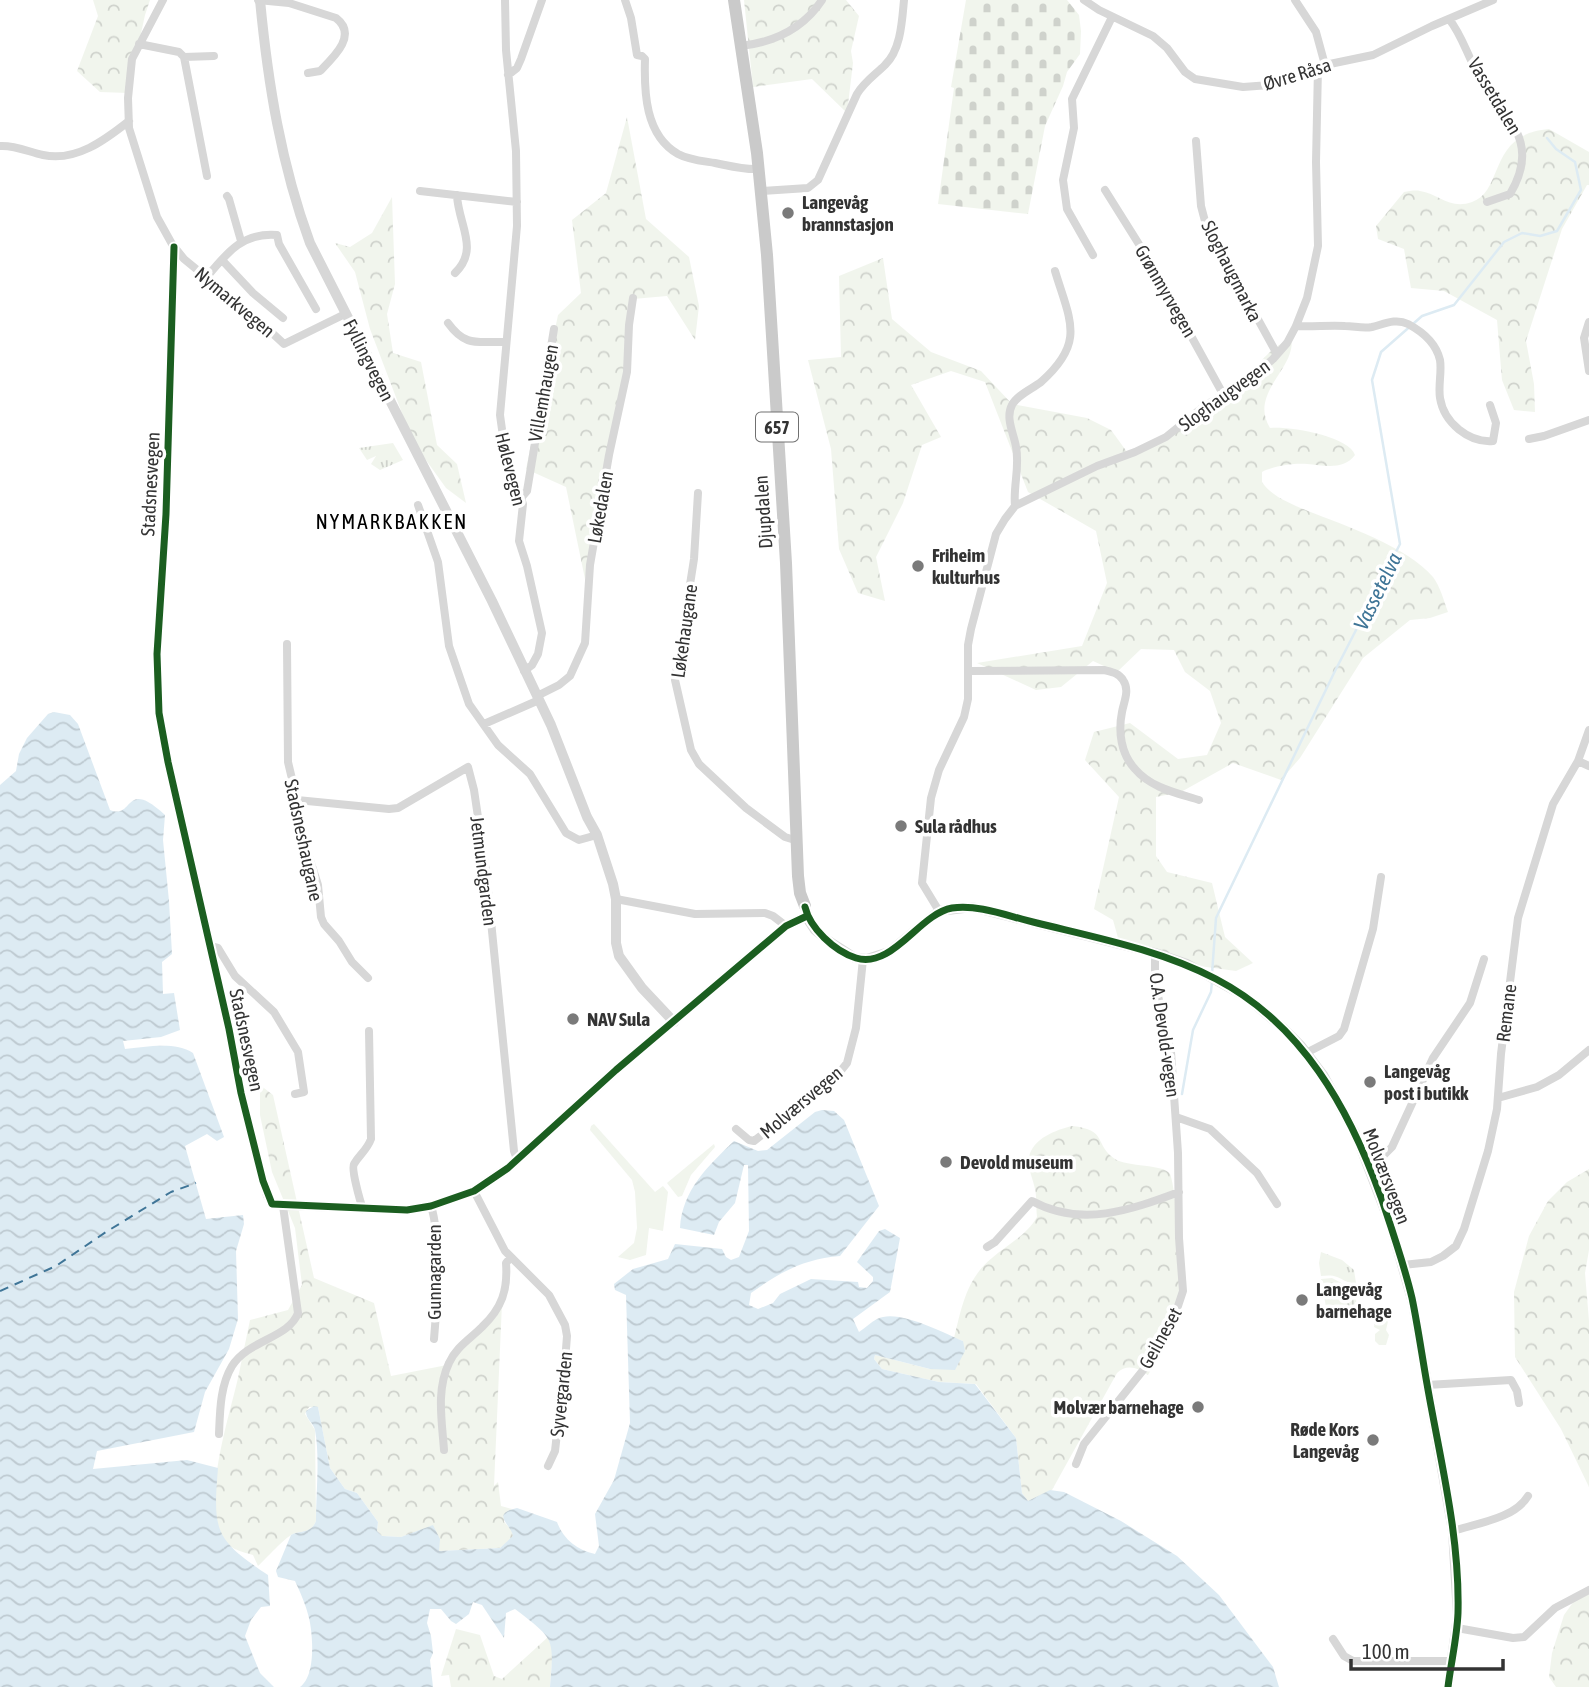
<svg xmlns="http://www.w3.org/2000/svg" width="1589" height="1687" viewBox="0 0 1589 1687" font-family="'Asap Condensed',sans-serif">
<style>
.green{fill:#f1f5ed}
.forest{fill:url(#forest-crowns)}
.cemetery{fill:url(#cemetery-stones)}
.park{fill:url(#park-tufts)}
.water{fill:url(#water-waves)}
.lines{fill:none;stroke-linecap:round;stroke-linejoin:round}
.stream{stroke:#ddebf3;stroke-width:2.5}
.ferry{stroke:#3f7597;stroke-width:2;stroke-dasharray:9 7;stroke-linecap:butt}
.minor{stroke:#d7d7d7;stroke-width:8}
.tertiary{stroke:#d7d7d7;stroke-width:10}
.primary{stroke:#cacaca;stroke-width:12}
.cycleway-casing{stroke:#fff;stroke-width:11}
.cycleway{stroke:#1b5e20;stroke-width:7}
.poi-dot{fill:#7a7a7a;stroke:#fff;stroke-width:2.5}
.labels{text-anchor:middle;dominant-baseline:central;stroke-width:7;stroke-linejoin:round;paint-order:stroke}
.shield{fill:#fff;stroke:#707070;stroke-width:2}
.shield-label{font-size:18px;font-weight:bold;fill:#333}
.street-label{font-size:19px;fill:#333;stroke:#fff}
.poi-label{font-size:19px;font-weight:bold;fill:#333;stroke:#fff;text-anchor:start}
.neighbourhood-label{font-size:21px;letter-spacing:2px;fill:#000;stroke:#fff}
.water-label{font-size:21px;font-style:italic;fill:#3f7597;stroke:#fff}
</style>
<defs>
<pattern id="forest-crowns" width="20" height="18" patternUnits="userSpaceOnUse" patternTransform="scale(1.75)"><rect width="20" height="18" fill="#f1f5ed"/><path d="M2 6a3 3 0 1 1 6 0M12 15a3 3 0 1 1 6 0" fill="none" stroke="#cfd2cc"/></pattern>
<pattern id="cemetery-stones" width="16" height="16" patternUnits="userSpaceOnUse" patternTransform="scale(1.75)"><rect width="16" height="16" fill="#f1f5ed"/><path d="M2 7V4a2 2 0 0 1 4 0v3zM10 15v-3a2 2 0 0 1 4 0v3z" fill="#cfd2cc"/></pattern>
<pattern id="park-tufts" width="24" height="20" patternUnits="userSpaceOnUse" patternTransform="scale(1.75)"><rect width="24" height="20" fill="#f1f5ed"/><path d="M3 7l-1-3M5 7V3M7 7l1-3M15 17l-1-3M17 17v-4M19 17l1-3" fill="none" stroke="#cfd2cc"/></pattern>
<pattern id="water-waves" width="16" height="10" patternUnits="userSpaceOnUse" patternTransform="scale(1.75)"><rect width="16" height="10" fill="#ddebf3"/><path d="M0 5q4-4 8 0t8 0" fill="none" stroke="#becad1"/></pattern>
</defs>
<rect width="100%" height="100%" fill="#fff"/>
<path class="green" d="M594 1124 655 1192 663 1186 668 1192 663 1231 649 1228 646 1255 630 1260 618 1257 634 1243 637 1228 635 1192 632 1180 590 1130 591 1126Z
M714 1144 715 1147 691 1175 682 1196 678 1197 667 1183Z"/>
<path class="forest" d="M93 0H150L145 15 128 93 100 92 77 71 98 16Z
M744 0H846L859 16 851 51 853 63 847 113 812 79 753 87Z
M627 117 646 219 689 257 699 306 695 340 667 296 633 299 628 370 585 579 566 487 526 469 558 315 581 293 572 220 606 193Z
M1549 129 1589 152V185H1587L1562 229 1526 341 1534 384 1535 412 1514 410 1502 380 1497 320 1444 291 1411 288 1404 249 1378 239 1376 226 1404 192C1409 191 1416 190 1420 191 1439 194 1450 210 1472 202 1505 190 1487 134 1549 129Z
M392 197 395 284 387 314 393 353 421 362 437 445 457 464 466 503 446 488 413 442 370 329 355 272 335 243 350 247 372 233Z
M883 258 892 319 931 352 981 371 1012 404 1087 418 1111 430 1130 456 1225 396 1273 349 1291 337C1298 368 1248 392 1270 428 1289 426 1349 436 1355 455 1343 471 1323 465 1307 464 1294 463 1273 466 1262 472V482C1272 497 1292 504 1308 511 1344 525 1408 547 1433 577 1440 586 1444 601 1448 612L1430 618 1410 620 1363 658 1300 758 1281 780 1233 763 1181 792 1156 797V856L1167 872 1212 883 1225 937 1253 963 1236 971 1177 963 1120 945 1113 920 1094 909 1119 797 1085 760 1094 732 1130 723 1178 759 1207 755 1221 723 1210 691 1185 672 1174 650 1141 649 1117 672 1093 661 1061 687 1036 690 977 663 1082 646 1107 583 1096 531 1028 492 985 382 951 371 911 385 941 437 922 445 903 503 876 557 885 601 858 593 839 549 831 449 808 360 841 357 839 276Z
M260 1085 273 1095 314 1278 374 1303 391 1376 447 1365 502 1303 494 1486 498 1482 501 1506 512 1509 506 1512 504 1522 512 1530 513 1537 500 1548 439 1551 432 1526 401 1537 382 1536 377 1531 378 1522 357 1493 345 1489 330 1468 318 1407H309L305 1414 315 1430 316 1521C311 1534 302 1530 293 1534 283 1539 267 1558 258 1566L253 1555C240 1551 228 1549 222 1536 202 1498 229 1418 238 1378 242 1359 246 1339 250 1320L288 1310 302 1285 295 1228 272 1172 260 1115Z
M1072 1126C1109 1130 1093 1144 1115 1159 1127 1167 1164 1164 1170 1174 1175 1184 1185 1279 1182 1291 1179 1307 1157 1361 1148 1375 1138 1367 1126 1364 1117 1373L1052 1490 1028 1501 1022 1493 1016 1438 976 1384 939 1382 882 1369 874 1359 875 1355 930 1369 963 1341 954 1338C962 1307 966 1279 992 1258 1007 1245 1027 1235 1037 1217 1036 1208 1037 1198 1035 1189 1033 1179 1027 1167 1029 1157 1033 1138 1056 1130 1072 1126Z
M1589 1169V1250L1585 1273 1589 1321V1487L1561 1429 1515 1357 1514 1292 1529 1236 1548 1201 1567 1182Z
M1589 1594V1687H1556L1549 1677 1552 1653 1564 1615 1574 1601Z
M456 1629 480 1635 494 1676 502 1679 548 1637 553 1650 550 1687H451L449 1675 441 1676Z"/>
<path class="cemetery" d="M966 0H1067L1079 15 1081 31 1080 54 1067 72 1063 86 1045 126 1028 214 938 204 954 88 951 87Z"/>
<path class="park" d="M393 443 403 460 380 470 371 464 376 456 367 460 359 448Z
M1321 1252 1342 1260 1354 1270 1356 1283C1340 1283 1342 1273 1321 1276L1319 1263Z
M1332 1278 1347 1286 1361 1308 1326 1307 1321 1279Z
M1376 1315 1389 1317 1386 1330 1389 1335 1386 1345H1379L1375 1341V1334L1380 1330 1374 1327Z"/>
<path class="water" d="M54 712 70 715 78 724 110 810C134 820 124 777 165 815L163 840 169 901 172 954 162 962 163 994 174 993 180 1030 161 1037 123 1041 125 1049C146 1047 175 1041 193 1053L224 1137 217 1141 207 1134 185 1146 206 1219 243 1215 244 1224 236 1251 238 1319 229 1349 205 1392 194 1432 97 1451 93 1469 187 1460 218 1468C213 1531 214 1539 268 1575L270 1606 261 1607 251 1620 245 1636 260 1673 274 1687H0V785L16 771 19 754 27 738 48 714Z
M822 1110 834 1111 844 1120 879 1206 840 1256C804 1259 780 1272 751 1293L749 1305 758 1309 773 1303 780 1294 811 1279 858 1282 859 1287 867 1288 873 1281V1277L857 1262 879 1231 885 1229 900 1238 890 1292 853 1319 859 1332C865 1328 871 1322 877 1319 898 1308 943 1333 963 1341L965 1351 955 1370 930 1369 875 1355 874 1359 882 1369 939 1382 975 1384 1016 1438 1022 1493 1028 1501 1050 1490 1064 1492 1121 1521 1177 1556 1219 1595 1273 1667 1279 1687H550C554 1637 555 1640 515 1609L506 1613 504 1638 482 1605 473 1602 469 1614 456 1624 451 1621 441 1609H430L427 1623 431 1636 433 1653 430 1660 433 1687H300C316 1676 313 1635 309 1618 306 1605 300 1592 295 1581L278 1577 276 1571 291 1535C300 1530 311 1534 316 1521 316 1493 320 1457 315 1430 313 1422 306 1420 306 1411L314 1406 318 1407 330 1468 345 1489 357 1493 378 1522 377 1531 382 1536 401 1537 433 1525 440 1539 439 1551 500 1548 513 1536C511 1524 490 1514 517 1508L557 1522C563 1539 577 1550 595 1554L599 1546 595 1514 614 1480 630 1423 626 1295 615 1290 614 1284 633 1269 668 1259 675 1244 722 1249 726 1257 731 1260 739 1257 749 1231 748 1165H744L735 1203 719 1222 714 1235 680 1228C682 1190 709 1165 734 1141L758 1151 767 1150 815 1112Z"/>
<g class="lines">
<path class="stream" d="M1212 974 1216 918 1334 673 1400 544 1372 380 1381 352 1422 316 1454 305 1504 242 1522 233 1540 236 1557 231 1581 190 1575 162 1556 149 1547 138
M1182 1094 1193 1030 1211 992 1212 981"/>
<path class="ferry" d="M0 1291 56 1266 106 1232 171 1192 196 1183"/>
<path class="minor" d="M163 0 132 59 128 98 129 128 157 217 172 244 184 259 257 319 284 344 345 314
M258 0 289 3 336 18C358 35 334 57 320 71L308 73
M505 0 506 50 516 151 517 226 500 415 505 451 523 504 519 541 527 566 542 633 538 654 532 665 524 671
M625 0 631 18 637 55 642 56 645 59C644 92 645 135 678 154 689 160 703 161 715 163 730 166 744 170 759 169
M1084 0 1099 10 1153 36 1167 48 1185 72 1195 79 1243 87 1270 85 1325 65 1373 55 1432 26 1493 0
M1295 0 1316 32 1325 65
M1449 19C1462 35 1467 55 1477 72 1502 116 1543 139 1510 194L1487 202
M139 44 179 52 184 57 207 176
M741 46C775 42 803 29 822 0
M184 57 214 56
M508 75 517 68 521 59 542 0
M1196 141 1201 206 1206 225 1277 354
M0 146C15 145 29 152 43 155 76 162 105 140 129 121
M1105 190 1152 265 1223 394
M420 191 517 202
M762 191 808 188 818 180 857 94C865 81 875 75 885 65 901 50 902 21 904 0
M227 196 229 199 241 241
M174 247 166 514 157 654 159 713 168 762 229 1029 241 1093 267 1196 272 1204 283 1206 407 1210 431 1206 474 1191 505 1251 549 1295 565 1325 567 1336 565 1362 555 1451 548 1466
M1093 255 1067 209 1063 180 1074 128 1072 99 1112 17
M222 260 253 293 283 318
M455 273C480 249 458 224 457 195
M206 278C226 254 242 232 277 235L279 244 316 309
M1589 322 1584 338 1589 371
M448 323C466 348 478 341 506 342
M1296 326C1312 327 1329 325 1345 326 1354 326 1363 329 1372 327 1384 324 1396 318 1408 324 1423 332 1436 343 1440 360 1442 372 1438 385 1440 398 1444 423 1469 443 1493 441L1496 423 1490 405
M1529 439 1544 436 1589 420
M698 493 694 559 675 680 691 750 699 764 746 808 785 837 798 841
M522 497 527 491 554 329
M418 505 438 562 449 646 469 704 498 745 530 774 566 833 579 840 597 835
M1015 506C1013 486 1020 467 1016 447 1014 434 1005 418 1012 405 1017 395 1032 389 1041 382 1086 342 1070 321 1055 271
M287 644 288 762 297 800 298 822 318 885 321 917 324 924 339 941 352 962 368 978
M969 671 1104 670C1112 672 1119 673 1123 680 1130 690 1124 701 1122 712 1118 732 1121 754 1135 769 1151 788 1177 793 1199 800
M537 696 559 685 570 676 585 643 590 565 609 455 627 372 629 325 633 298
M484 724 539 700
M1578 761 1589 766
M297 800 389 809 398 808 468 767 474 790 486 871 514 1151 517 1159
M616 899 695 914 765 913 773 916 786 926
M939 911 922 883 931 798 939 770 964 717 968 699V645L971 629 996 534 1005 519 1015 506 1097 466 1135 452 1166 437 1203 407 1258 372 1273 359 1287 343 1296 326 1307 298 1318 246 1316 162 1318 67
M210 946 218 948 235 976 274 1012 298 1052 304 1092 295 1094
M1306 1053 1339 1036 1344 1029 1373 929 1381 877
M1498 1098 1537 1087 1559 1075 1589 1050
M1176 1117 1210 1129 1257 1173 1277 1204
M736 1129 749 1140 754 1141 835 1078 847 1063 856 1028 863 959
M1369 1165 1382 1157 1392 1147 1433 1058 1470 1003 1484 959
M431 1206C441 1236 437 1305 434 1339
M363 1209C360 1201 351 1169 354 1164 360 1154 367 1150 371 1139L369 1031
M987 1247 995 1242 1032 1201C1081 1228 1131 1210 1179 1192
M1403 1265 1431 1262 1443 1256 1456 1246 1464 1229 1488 1151 1497 1109 1501 1054 1518 918 1553 804 1578 761 1589 730
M1427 1385 1511 1380 1517 1391 1519 1403
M219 1434C220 1411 220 1386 232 1366 248 1340 289 1338 298 1313L283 1206
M444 1450C442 1421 436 1390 449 1363 456 1347 470 1339 482 1327 502 1308 508 1290 506 1263L511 1257
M1076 1464 1084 1444 1148 1364 1178 1306 1183 1291 1179 1238 1178 1153 1171 1052 1155 983V953
M1453 1531C1477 1523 1514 1519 1528 1496
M1457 1628 1513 1638 1524 1637 1555 1608 1589 1590
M1333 1639 1344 1656 1353 1661H1451"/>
<path class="tertiary" d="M260 0C268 84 281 164 310 243L492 601 551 725 587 817 597 835 613 884 616 899V943L619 956 642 988 674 1022
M805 906 809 921 815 930 827 940 855 958 867 959 889 952 939 911 972 907 1155 953 1187 964 1246 997 1283 1028 1301 1046 1323 1075 1356 1135 1391 1226 1413 1303 1453 1531 1458 1616 1448 1687
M474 1191 508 1168 616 1070 786 926 807 916"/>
<path class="primary" d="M734 0 757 153 767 255 786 563 798 876 800 893 805 906"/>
<defs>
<path id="cycleway" d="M174 247 166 514 157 654 159 713 168 762 229 1029 241 1093 263 1181 272 1204 407 1210 431 1206 474 1191 508 1168 616 1070 786 926 807 916
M805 907C810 928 834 951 856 958 893 969 919 914 952 908 980 904 1010 917 1037 923 1098 938 1160 950 1216 979 1302 1024 1349 1108 1381 1197 1392 1230 1404 1264 1412 1298 1418 1327 1422 1356 1427 1384 1440 1459 1460 1536 1458 1613 1457 1638 1451 1662 1448 1687"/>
</defs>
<use href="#cycleway" class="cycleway-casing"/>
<use href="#cycleway" class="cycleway"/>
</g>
<g class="poi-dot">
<circle cx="788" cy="213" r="7"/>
<circle cx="918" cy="566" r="7"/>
<circle cx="901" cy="826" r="7"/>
<circle cx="573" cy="1019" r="7"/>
<circle cx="1370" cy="1082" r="7"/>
<circle cx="946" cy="1162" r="7"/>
<circle cx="1302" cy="1300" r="7"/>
<circle cx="1198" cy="1407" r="7"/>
<circle cx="1373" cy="1440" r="7"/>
</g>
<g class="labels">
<rect class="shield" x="756" y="412.5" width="42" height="29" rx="5"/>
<g class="shield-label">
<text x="777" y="427">657</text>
</g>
<g class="street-label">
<text transform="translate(1297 74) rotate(-17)">Øvre Råsa</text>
<text transform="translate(1495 96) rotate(59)">Vassetdalen</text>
<text transform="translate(1232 271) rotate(63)">Sloghaugmarka</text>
<text transform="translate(1166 291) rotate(60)">Grønmyrvegen</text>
<text transform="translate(235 302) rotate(40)">Nymarkvegen</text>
<text transform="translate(369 360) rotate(63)">Fyllingvegen</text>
<text transform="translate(543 393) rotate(-80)">Villemhaugen</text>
<text transform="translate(1224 395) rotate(-36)">Sloghaugvegen</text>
<text transform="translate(511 469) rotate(76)">Hølevegen</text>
<text transform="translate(150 484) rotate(-87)">Stadsnesvegen</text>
<text transform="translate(600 507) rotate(-80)">Løkedalen</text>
<text transform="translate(763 512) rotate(-94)">Djupdalen</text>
<text transform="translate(684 631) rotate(-82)">Løkehaugane</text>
<text transform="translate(304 840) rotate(78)">Stadsneshaugane</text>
<text transform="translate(484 871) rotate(83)">Jetmundgarden</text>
<text transform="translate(1506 1013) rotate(-83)">Remane</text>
<text transform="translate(1165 1035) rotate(82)">O.A. Devold-vegen</text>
<text transform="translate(247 1040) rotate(78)">Stadsnesvegen</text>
<text transform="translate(801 1102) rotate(-40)">Molværsvegen</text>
<text transform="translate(1387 1176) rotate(69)">Molværsvegen</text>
<text transform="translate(434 1272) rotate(-90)">Gunnagarden</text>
<text transform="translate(1160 1338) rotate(-61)">Geilneset</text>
<text transform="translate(561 1394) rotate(-84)">Syvergarden</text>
</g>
<g class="poi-label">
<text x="802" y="202">Langevåg<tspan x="802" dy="22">brannstasjon</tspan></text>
<text x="932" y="555">Friheim<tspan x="932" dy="22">kulturhus</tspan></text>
<text x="915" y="826">Sula rådhus</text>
<text x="587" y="1019">NAV Sula</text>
<text x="1384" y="1071">Langevåg<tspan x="1384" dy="22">post i butikk</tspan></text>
<text x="960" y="1162">Devold museum</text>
<text x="1316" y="1289">Langevåg<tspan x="1316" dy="22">barnehage</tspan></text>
<text x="1184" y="1407" text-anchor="end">Molvær barnehage</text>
<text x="1359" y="1429" text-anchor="end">Røde Kors<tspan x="1359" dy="22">Langevåg</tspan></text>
</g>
<g class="neighbourhood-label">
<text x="392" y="521">NYMARKBAKKEN</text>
</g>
<g class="water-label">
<text transform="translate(1377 591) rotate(-64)">Vassetelva</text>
</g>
</g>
<path d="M1351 1659v10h152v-10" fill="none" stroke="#333333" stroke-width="3.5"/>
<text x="1362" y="1659" font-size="21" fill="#333333" stroke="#ffffff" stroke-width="5" paint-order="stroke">100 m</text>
</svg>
